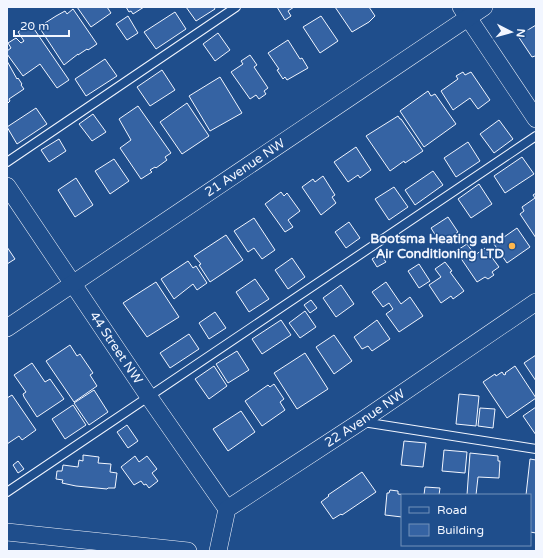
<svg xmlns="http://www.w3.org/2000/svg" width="543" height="558" viewBox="0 0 543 558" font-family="'Varela Round',sans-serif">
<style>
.building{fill:#3563a3;stroke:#f2f6ff}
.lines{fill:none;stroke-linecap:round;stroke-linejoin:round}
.lane-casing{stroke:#f2f6ff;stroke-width:10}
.street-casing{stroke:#f2f6ff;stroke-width:18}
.lane{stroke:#1f4e8c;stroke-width:8}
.street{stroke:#1f4e8c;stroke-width:17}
.poi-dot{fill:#ffb74d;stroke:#1f4e8c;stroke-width:1.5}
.labels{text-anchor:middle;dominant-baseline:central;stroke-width:3;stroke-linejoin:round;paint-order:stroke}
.street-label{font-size:13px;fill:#f2f6ff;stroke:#1f4e8c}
.poi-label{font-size:13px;font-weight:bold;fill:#f2f6ff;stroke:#1f4e8c;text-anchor:end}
</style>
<rect width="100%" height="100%" fill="#1f4e8c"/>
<path class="building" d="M77 7H107L111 13 91 27Z
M126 7H144L133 14 131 11 129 12Z
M186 7H214L215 9 196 21Z
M277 7H294L288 11 291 16 285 20Z
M335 7H369L375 16 369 22 352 32Z
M73 9 97 44 88 50 87 49 78 55V54L64 65 41 30 47 26 45 23 56 16 65 11 67 14Z
M175 12 186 29 156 49 144 32Z
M128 16 138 33 127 40 116 24Z
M321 16 338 41 320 53 303 27Z
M30 23 69 80 57 88 40 64 23 76 7 54V51L11 48 8 43 16 38 21 43 24 41 18 32Z
M536 25V57L535 56 532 57 518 36Z
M218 33 230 50 215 61 203 44Z
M288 40 300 59 302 58 308 68 287 80 285 77 283 79 277 70 279 69 268 53Z
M250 55 257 65 254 67 268 88 264 91 266 94 259 99 256 95 250 99 231 72 243 64 241 61Z
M105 59 117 76 86 96 75 79Z
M7 61 17 79 18 78 22 84 21 85 24 89 9 99 10 101 7 104Z
M162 70 175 90 150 106 137 87Z
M463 72 465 75 471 72 490 100 478 109 470 98 453 110 441 91 458 79 456 76Z
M220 77 242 113 210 131 189 96Z
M428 91 431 96 435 94 456 124 424 147 400 111Z
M187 103 209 136 182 154 160 122Z
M138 106 171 153 165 157 167 160 156 168 155 167 150 170 152 172 141 179 120 148 131 140 119 119Z
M36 108 47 124 17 144 7 127Z
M93 114 106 132 92 141 79 124Z
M398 116 400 119H401L423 151 405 163 404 161 390 171 366 136Z
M499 120 513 139 494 153 480 134Z
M59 139 66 151 49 162 41 150Z
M468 142 480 161 456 177 444 158Z
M356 147 371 170 360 178 358 175 348 182 334 162Z
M522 157 534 174 505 193 494 176Z
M114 159 129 181 110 194 95 171Z
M433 171 443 185 415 205 405 190Z
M323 176 335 195 332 197 336 203 321 215 302 187 313 179 315 182Z
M76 178 93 205 75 217 58 190Z
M479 184 492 204 471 218 458 199Z
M394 187 408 207 389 220 375 199Z
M281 192 284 196 287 193 300 211 288 220 293 227 285 232 265 204Z
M536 193V238L520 214 524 211 522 207 535 198 533 195Z
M448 217 458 232 441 244 431 228Z
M254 218 275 250 262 259 254 248 248 252 234 231Z
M349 222 360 238 346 248 335 232Z
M517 228 530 247 507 263 494 244Z
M226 235 243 260 210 282 199 265 201 264 194 256Z
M467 244 475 255 485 248 499 267 492 272 494 275 488 279 485 277 477 282 456 251Z
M7 247 15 259 7 264Z
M380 254 386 262 377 267 372 259Z
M292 258 305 277 288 289 275 270Z
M188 261 193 268 196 266 207 283 197 290 193 284 174 299 161 279Z
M445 262 452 271 450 272 464 291 453 299 451 296 441 303 429 285 441 277 435 269Z
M419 264 430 281 419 288 408 271Z
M255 279 269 299 249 312 236 292Z
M156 282 179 317 147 337 123 303Z
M386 282 401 304 410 297 423 316 399 332 386 314 393 309 389 303 383 307 372 292Z
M341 285 354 304 336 317 323 298Z
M311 300 317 308 310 313 304 305Z
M305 311 316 327 300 338 289 323Z
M215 312 226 328 209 339 199 323Z
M281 320 291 335 262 354 252 339Z
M377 320 390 339 372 351 368 346 362 349 354 337Z
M189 334 199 349 170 368 160 353Z
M334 335 352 361 334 374 316 347Z
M70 345 77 356 80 354 93 373 90 375 97 386 74 402 46 361Z
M237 351 249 370 228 383 216 364Z
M305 353 328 389 297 409 274 373Z
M536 355V381L524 363Z
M32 363 45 382 50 379 64 399 37 417 24 397 23 394 26 392 14 375Z
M214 366 227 386 209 399 195 379Z
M515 366 536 398 507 418 483 382 495 374 496 376 502 372 504 375 506 374 505 373Z
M274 384 284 399 280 402 285 410 262 426 245 401 268 385 270 387Z
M94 390 108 412 89 425 74 403Z
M459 394 479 396 476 426 456 424Z
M12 395 36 430 22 440 19 436 7 444V398Z
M73 405 86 425 65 439 52 419Z
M536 407V435L523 416Z
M480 408 495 409 493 428 478 426Z
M241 411 255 432 228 451 213 429Z
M127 425 138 441 128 448 117 432Z
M404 441 426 443 423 467 401 465Z
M444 450 467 452 465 473 442 471Z
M470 453 498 456V461H500L499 478 478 477 476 495H467Z
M83 455 99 457 98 463 111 464 110 472 117 473 115 488H108L107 489 76 486 62 483 63 480 56 479 57 471H62L63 465 78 467 79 460 83 461Z
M135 456 139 462 147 456 157 469 152 473 158 481 149 488 146 484 144 485 141 481 134 485 121 467Z
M530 459 536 460V533L530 532V495H526Z
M18 461 24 469 18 473 13 465Z
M362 472 376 492 342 515 341 514 333 519 321 502 329 496 328 495Z
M425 487 440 488 439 495H444H424Z
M390 490 398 491V494L406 495H402V517L385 515 387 493H389Z"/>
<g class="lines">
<defs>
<path id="lane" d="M7 162 236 7
M363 422 536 449
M7 492 536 136"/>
<g id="street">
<path d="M461 7 536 119"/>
<path id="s1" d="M7 186 149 397 227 509"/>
<path id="s2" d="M7 328 484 7"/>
<path d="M7 532 188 551"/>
<path id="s3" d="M218 551 227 509 360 422 536 302"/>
</g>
</defs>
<use href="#lane" class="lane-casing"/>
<use href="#street" class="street-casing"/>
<use href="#lane" class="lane"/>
<use href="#street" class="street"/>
</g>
<circle class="poi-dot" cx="512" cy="246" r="4"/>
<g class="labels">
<g class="street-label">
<text stroke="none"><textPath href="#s2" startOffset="287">21 Avenue NW</textPath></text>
<text stroke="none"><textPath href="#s1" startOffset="195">44 Street NW</textPath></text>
<text stroke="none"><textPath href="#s3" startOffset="208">22 Avenue NW</textPath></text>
</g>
<g class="poi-label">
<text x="504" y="239">Bootsma Heating and<tspan x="504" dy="15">Air Conditioning LTD</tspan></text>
</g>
</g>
<rect width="543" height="558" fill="none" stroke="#f2f6ff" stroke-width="16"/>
<rect x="401" y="494" width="130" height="52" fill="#1f4e8c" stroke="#7391ba"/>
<rect x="409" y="507" width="20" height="6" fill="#1f4e8c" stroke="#7391ba"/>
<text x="437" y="514" font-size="12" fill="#f2f6ff">Road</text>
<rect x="409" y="524" width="20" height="12" fill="#3563a3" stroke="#7391ba"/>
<text x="437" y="534" font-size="12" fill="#f2f6ff">Building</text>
<g transform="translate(511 32) rotate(96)" stroke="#1f4e8c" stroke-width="3" paint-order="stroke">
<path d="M0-3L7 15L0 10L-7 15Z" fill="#f2f6ff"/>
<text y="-6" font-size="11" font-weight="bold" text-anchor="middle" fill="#f2f6ff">N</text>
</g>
<path d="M14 30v6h55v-6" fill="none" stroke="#f2f6ff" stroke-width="2"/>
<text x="20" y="30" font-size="12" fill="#f2f6ff" stroke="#1f4e8c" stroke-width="3" paint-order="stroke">20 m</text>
</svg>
